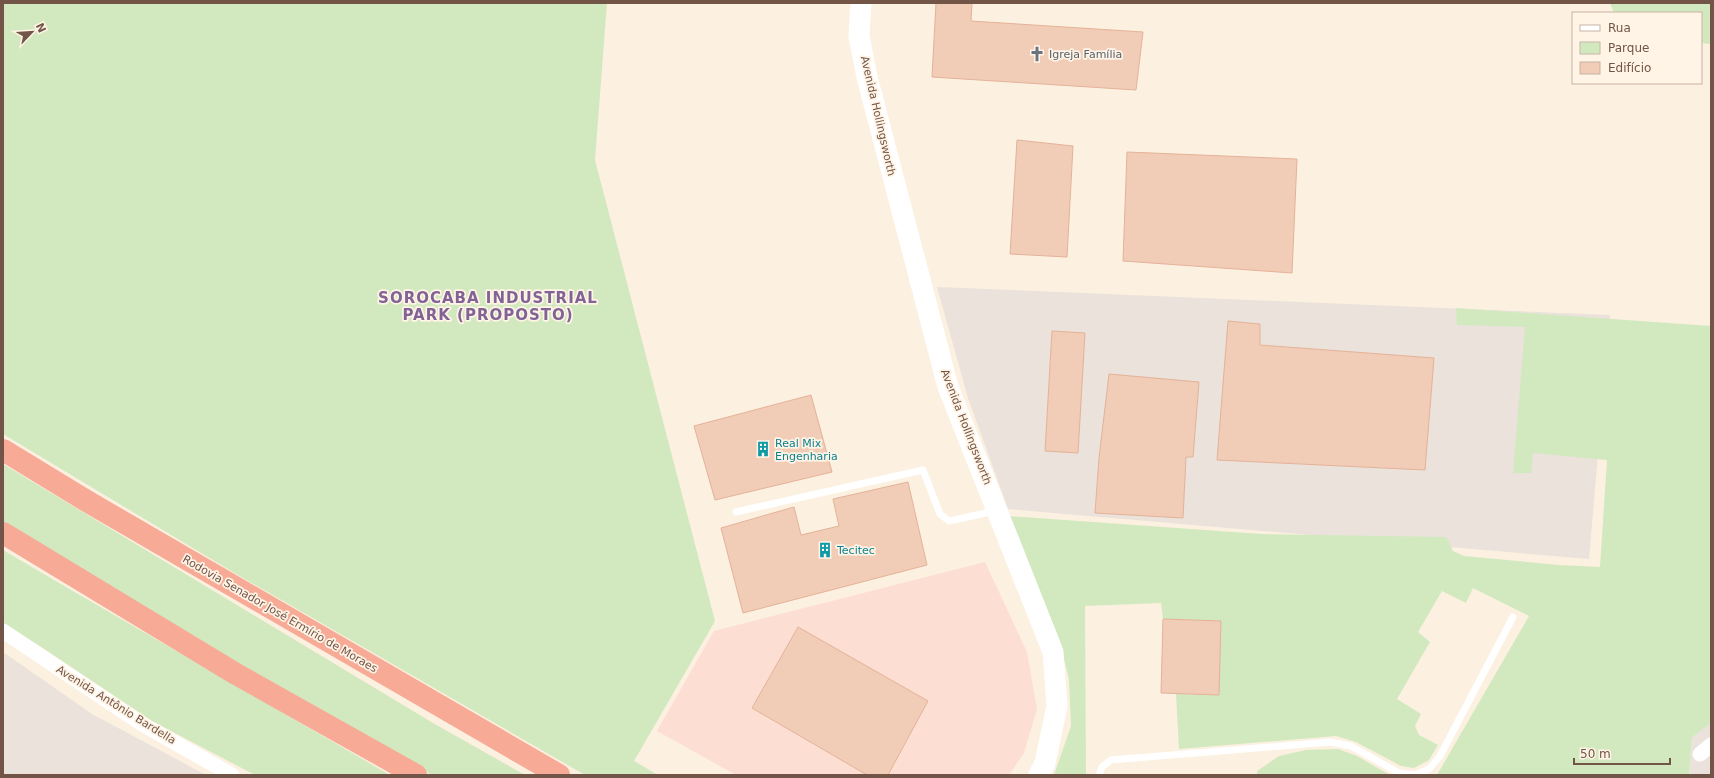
<svg xmlns="http://www.w3.org/2000/svg" width="1714" height="778" viewBox="0 0 1714 778" font-family="'DejaVu Sans',sans-serif">
<style>
.commercial{fill:#fdded3}
.industrial{fill:#eae2db}
.green{fill:#d2e9bf}
.building{fill:#f1ccb7;stroke:#e4b298}
.lines{fill:none;stroke-linecap:round;stroke-linejoin:round}
.lane{stroke:#fff;stroke-width:7}
.street{stroke:#fff;stroke-width:15}
.secondary{stroke:#fff;stroke-width:21}
.highway{stroke:#f7ab96;stroke-width:22}
.labels{text-anchor:middle;dominant-baseline:central;stroke-width:3.5;stroke-linejoin:round;paint-order:stroke}
.worship-label{font-size:11px;fill:#5b616d;stroke:#fff4e6;text-anchor:start}
.street-label{font-size:11px;fill:#725547;stroke:#fff4e6}
.culture-label{font-size:11px;fill:#0d838f;stroke:#fff4e6;text-anchor:start}
.district-label{font-size:15px;font-weight:bold;letter-spacing:1px;fill:#826396;stroke:#fff4e6}
</style>
<rect width="100%" height="100%" fill="#fcf0e0"/>
<path class="commercial" d="M985 562 1027 652 1037 709 1024 753 1009 775H736L657 731 714 631Z"/>
<path class="industrial" d="M937 287 1610 315 1589 559 1008 509 968 398Z
M1711 499V775H1689L1706 571Z
M3 652 92 714 206 775H3Z"/>
<path class="green" d="M3 3H607L595 160 715 621 634 761 658 775H585L236 574 3 434Z
M1610 3H1711V44L1701 43V13H1614Z
M1456 308 1711 326V723L1692 737 1689 775H1437L1529 616 1473 588 1466 603 1442 591 1418 632 1430 642 1397 699 1421 714 1415 726 1419 735 1438 745 1429 760 1414 768 1401 766 1356 742 1336 736 1179 749 1176 694 1218 695 1221 621 1163 619 1161 603 1085 606 1086 775H1054L1071 726 1069 679 1058 636 1008 516 1261 534 1446 537 1453 551 1464 556 1559 565 1600 567 1607 460 1533 453 1531 473H1513L1525 327 1457 325Z
M3 464 433 723 525 775H432L140 607 3 523Z
M3 550 54 580 390 775H255L152 721 46 650 3 623Z
M1338 749 1357 756 1390 775H1257V771L1279 756 1306 750Z"/>
<path class="building" d="M936 3H972L971 21 1143 32 1136 90 932 77Z
M1017 140 1073 146 1067 257 1010 254Z
M1127 152 1297 159 1292 273 1123 261Z
M1228 321 1260 324V345L1434 358 1425 470 1217 460Z
M1052 331 1085 333 1078 453 1045 451Z
M1109 374 1199 382 1193 457H1186L1183 518 1095 513 1099 458Z
M811 395 832 472 715 500 694 426Z
M908 482 927 565 743 613 721 528 794 507 801 535 839 526 833 499Z
M1163 619 1221 621 1219 695 1161 693Z
M798 627 928 701 888 775H867L752 708Z"/>
<g class="lines">
<path class="lane" d="M736 512 923 470 940 514 949 521 995 511
M1099 775 1102 767 1111 760 1330 742 1351 746 1399 773 1415 775 1429 769 1440 756 1513 617"/>
<path class="street" d="M3 631 142 724 232 775
M1700 754 1711 745"/>
<path class="secondary" d="M861 3 859 36 867 77 948 387 1053 652 1057 706 1045 763 1039 775"/>
<path class="highway" d="M3 450 85 500 559 775
M3 533 236 674 416 775"/>
</g>
<defs>
<symbol id="church-bare" viewBox="-9 -9 18 18"><path d="M-1.2-6h2.4v3.5h3.3v2.4h-3.3V6h-2.4V-.1h-3.3v-2.4h3.3Z" fill="#6b7280" stroke="#fff4e6" stroke-width="2.5" paint-order="stroke"/></symbol>
<symbol id="building-bare" viewBox="-9 -9 18 18"><path d="M-4-6H4V6H1V3H-1V6H-4ZM-2.5-4.3h1.7v1.8h-1.7ZM.8-4.3h1.7v1.8H.8ZM-2.5-1h1.7V.8h-1.7ZM.8-1h1.7V.8H.8Z" fill="#0f9aa8" stroke="#fff4e6" stroke-width="2.5" paint-order="stroke"/></symbol>
</defs>
<g fill-rule="evenodd">
<use href="#church-bare" x="1026" y="43" width="22" height="22"/>
<use href="#building-bare" x="752" y="438" width="22" height="22"/>
<use href="#building-bare" x="814" y="539" width="22" height="22"/>
</g>
<g class="labels">
<g class="worship-label">
<text x="1049" y="54">Igreja Família</text>
</g>
<g class="street-label">
<text transform="translate(878 116) rotate(77)">Avenida Hollingsworth</text>
<text transform="translate(966 427) rotate(69)">Avenida Hollingsworth</text>
<text transform="translate(280 614) rotate(30)">Rodovia Senador José Ermírio de Moraes</text>
<text transform="translate(116 705) rotate(32)">Avenida Antônio Bardella</text>
</g>
<g class="culture-label">
<text x="775" y="443">Real Mix<tspan x="775" dy="13">Engenharia</tspan></text>
<text x="837" y="550">Tecitec</text>
</g>
<g class="district-label">
<text x="488" y="298">SOROCABA INDUSTRIAL<tspan x="488" dy="17">PARK (PROPOSTO)</tspan></text>
</g>
</g>
<rect width="1714" height="778" fill="none" stroke="#725547" stroke-width="8"/>
<rect x="1572" y="12" width="130" height="72" fill="#fff4e6" stroke="#c7b4a6"/>
<rect x="1580" y="25" width="20" height="6" fill="#ffffff" stroke="#c7b4a6"/>
<text x="1608" y="32" font-size="12" fill="#725547">Rua</text>
<rect x="1580" y="42" width="20" height="12" fill="#d2e9bf" stroke="#c7b4a6"/>
<text x="1608" y="52" font-size="12" fill="#725547">Parque</text>
<rect x="1580" y="62" width="20" height="12" fill="#f1ccb7" stroke="#c7b4a6"/>
<text x="1608" y="72" font-size="12" fill="#725547">Edifício</text>
<g transform="translate(32 32) rotate(65)" stroke="#fff4e6" stroke-width="3" paint-order="stroke">
<path d="M0-3L7 15L0 10L-7 15Z" fill="#725547"/>
<text y="-6" font-size="11" font-weight="bold" text-anchor="middle" fill="#725547">N</text>
</g>
<path d="M1574 758v6h96v-6" fill="none" stroke="#725547" stroke-width="2"/>
<text x="1580" y="758" font-size="12" fill="#725547" stroke="#fff4e6" stroke-width="3" paint-order="stroke">50 m</text>
</svg>
